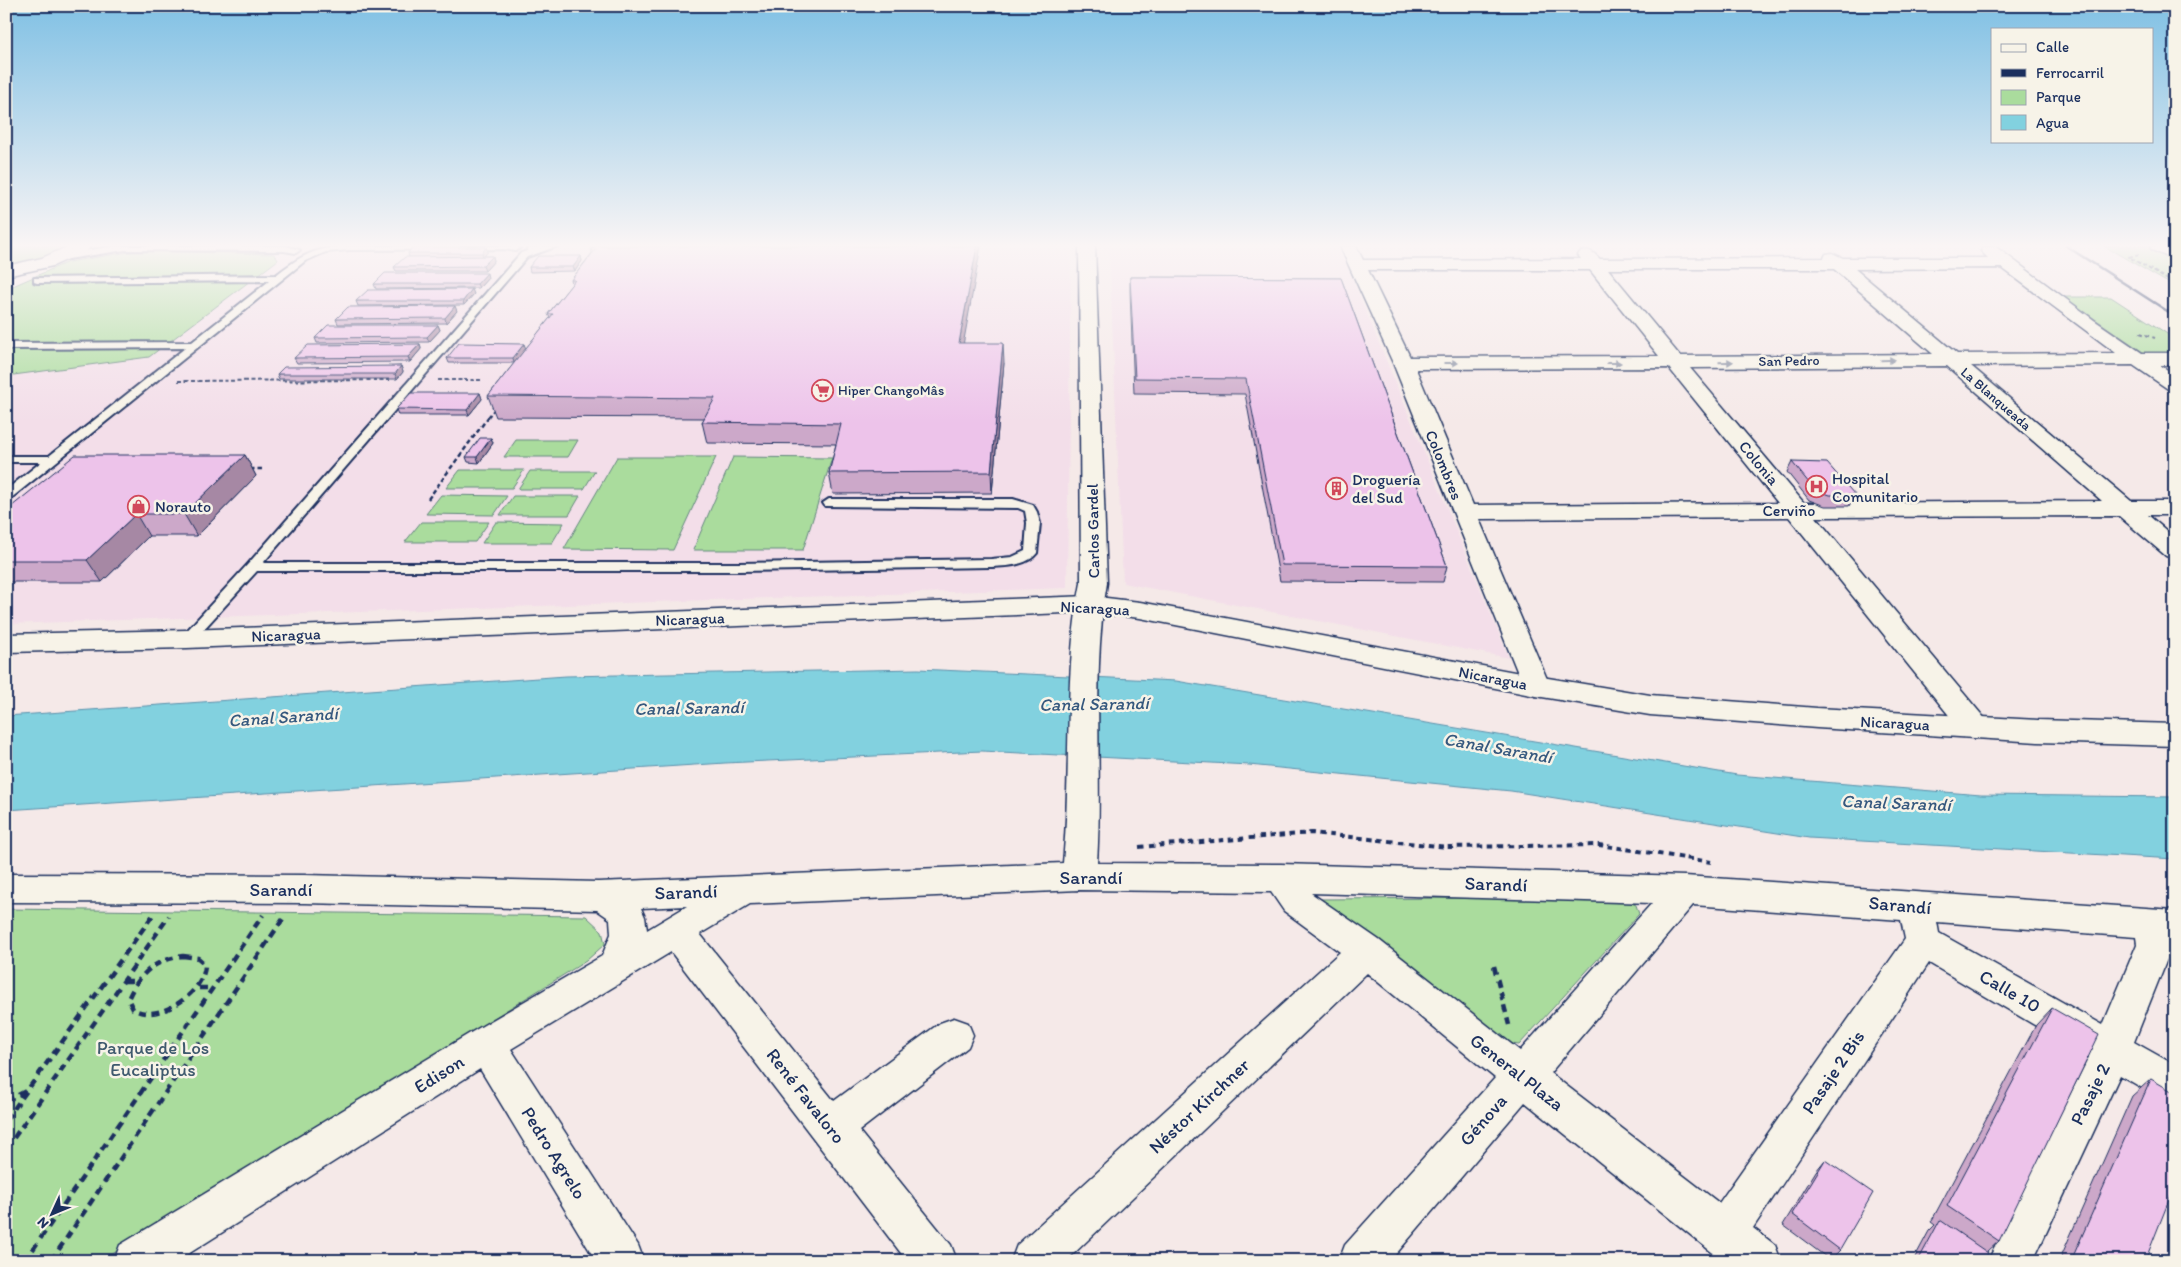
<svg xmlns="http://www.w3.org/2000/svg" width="2181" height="1267" viewBox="0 0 2181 1267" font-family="Itim,sans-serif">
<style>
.built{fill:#f3dee9}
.green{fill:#aadc9d;stroke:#62867e}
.water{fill:#82d1df;stroke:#5990ab}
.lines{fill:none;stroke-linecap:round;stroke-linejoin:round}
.lane-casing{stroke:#1b2f5e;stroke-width:4}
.street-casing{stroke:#1b2f5e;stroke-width:3}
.secondary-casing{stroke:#1b2f5e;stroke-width:3}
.path-far3{stroke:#1b2f5e;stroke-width:2;stroke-dasharray:4 2.5;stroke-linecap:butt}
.path-far2{stroke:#1b2f5e;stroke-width:2.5;stroke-dasharray:4.5 3;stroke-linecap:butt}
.path-far1{stroke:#1b2f5e;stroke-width:4;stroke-dasharray:5.5 4.5;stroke-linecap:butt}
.path{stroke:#1b2f5e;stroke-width:4.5;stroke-dasharray:8 5.5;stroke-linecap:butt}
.lane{fill:#f7f3e8;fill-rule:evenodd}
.street{fill:#f7f3e8;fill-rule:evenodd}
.secondary{fill:#f7f3e8;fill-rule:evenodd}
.rail{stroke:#1b2f5e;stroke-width:2.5}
.wall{fill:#cca8c9;stroke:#1b2f5e}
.shaded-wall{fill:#a688a4;stroke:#1b2f5e}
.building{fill:#edc3ea;stroke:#1b2f5e}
.oneway{fill:#8991a3}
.labels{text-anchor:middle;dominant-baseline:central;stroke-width:5;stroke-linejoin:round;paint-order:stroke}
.far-street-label{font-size:14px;fill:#1b2f5e;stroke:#f7f3e8}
.far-poi-label{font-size:14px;fill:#1b2f5e;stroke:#f7f3e8;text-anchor:start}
.street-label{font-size:16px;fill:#1b2f5e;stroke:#f7f3e8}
.poi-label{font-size:16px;fill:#1b2f5e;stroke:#f7f3e8;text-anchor:start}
.water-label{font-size:18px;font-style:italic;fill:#35587e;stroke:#f7f3e8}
.near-street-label{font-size:19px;fill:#1b2f5e;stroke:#f7f3e8}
.near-park-label{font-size:19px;fill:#3f5a6e;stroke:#f7f3e8}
</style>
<rect width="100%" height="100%" fill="#f5e9e8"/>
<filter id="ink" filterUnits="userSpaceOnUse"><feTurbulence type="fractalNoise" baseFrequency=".02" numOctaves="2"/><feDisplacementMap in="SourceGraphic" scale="10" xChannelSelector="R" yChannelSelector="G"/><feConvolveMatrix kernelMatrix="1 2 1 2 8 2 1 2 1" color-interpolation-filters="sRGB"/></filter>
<g filter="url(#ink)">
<path class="built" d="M215 246H1071L1067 588 6 624V289L68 262 136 251H208Z
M1109 246H1339L1509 658 1123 583Z"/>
<path class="green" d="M6 246H72L47 257 6 266Z
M2104 246H2145L2175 262V287Z
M136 251 274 254 278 260 149 357 6 376V289L68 262Z
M2063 297H2111L2175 339V354H2146Z
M516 440H578L568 457H504Z
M617 457H716L673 550 564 549Z
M733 457 832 458 803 550H693Z
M460 470H524L512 488H446Z
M530 471H595L584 489H518Z
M441 495 507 496 494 515 426 514Z
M513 496H580L569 515H500Z
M421 522H489L475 542H405Z
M496 522 564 523 552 543H482Z
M1617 897 1636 905 1639 914 1519 1045 1499 1042 1320 899Z
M6 909 586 916 602 931 605 944 586 961 101 1261H6Z"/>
<path class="water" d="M918 669 1176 681 1737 775 1981 795 2175 797V859L1809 838 1511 791 1249 765 982 751 725 763 6 810V716L566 676Z"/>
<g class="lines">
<defs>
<path id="lane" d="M117 246H286L300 250 296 253 284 251 125 250 62 260 58 257 62 254Z
M340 246H517L520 248 516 251 504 249 349 250 326 252 305 261 10 499 6 500V490L41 462H6V456H49L185 348 6 349V343L192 342 269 281 37 283 34 282V278L276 275C299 257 311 250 340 246Z
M540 246H558L527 257 263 563H739L991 559 1012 557 1025 551 1027 523 1025 511 1018 508 825 506 823 503 829 499H1013L1033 505 1037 512 1040 523 1037 553C1027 566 1006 566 991 567L739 571H257L192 642H182L180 639 182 636 248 564 521 253 527 251V248Z"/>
<path id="street" d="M1079 246H1095L1107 583C1091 673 1103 771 1097 863L1281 864 1685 876 2175 910V940L2172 939 2173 944 2134 1042 2175 1065V1104L2161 1099 2120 1075 2033 1261H1988L2089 1057 1929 963 1753 1228 1775 1245 1781 1261H1723L1525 1102 1390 1261H1339L1345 1245 1495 1078 1367 973 1066 1261H1011L1017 1245 1340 952 1284 911 1271 892 1079 890 750 904 700 934 834 1101 940 1023 954 1018 968 1023 973 1035 968 1047 859 1131 951 1245 957 1261H907L671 952 511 1049 638 1245 644 1261H596L480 1069 177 1261H114L120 1245 472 1032 602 956 611 934 610 919 597 910 304 903 6 902V874L304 875 598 882 1063 863C1072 771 1063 673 1081 583ZM1311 893 1652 903 1520 1051 1379 940ZM1693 905 1901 920 1905 939 1719 1203 1550 1073ZM687 906 647 930 645 917 641 908ZM1937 922 2136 937 2137 944 2103 1025 1939 933Z
M1340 246H1356L1363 260 1581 259 1578 255 1581 251C1590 249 1593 252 1600 259L1824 258 1826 254 1832 253 1843 258H1988L1981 251 1984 247H1996L2094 320 2142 353H2175V365H2160L2175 375V391L2168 389 2133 365 1971 366 2131 501H2175V515H2148L2175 538V559L2166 556 2119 516 1816 517 1986 720 1990 727 1986 734 1975 738 1964 734 1789 517 1479 519 1550 686 1546 693 1536 696 1526 693 1393 363ZM2002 268 2116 353 1957 354 1855 269ZM1608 269H1834L1933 354 1680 356ZM1368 270H1590L1659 356 1410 357ZM1947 366 2102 501 1804 503 1690 368ZM1669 368 1778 503 1473 505 1416 369Z
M2150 246H2170L2175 248V260L2152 250Z"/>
<path id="secondary" d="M69 246H90L88 250 53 266 6 276V266L42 258Z
M1090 596 1140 602 1536 676 1650 695 1817 708 2038 720 2175 724V746L2038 742 1817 728 1650 715 1536 696 1140 618 1090 612 187 648 6 652V634L187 630Z"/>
</defs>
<use href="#lane" class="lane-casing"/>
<use href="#street" class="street-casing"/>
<use href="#secondary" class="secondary-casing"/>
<path class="path-far3" d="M2139 254 2129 257 2175 284
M2140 333 2155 338
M438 380H481
M178 381 392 380
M488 417 496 407"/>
<path class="path-far2" d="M250 469H264
M428 499 489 416"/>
<path class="path-far1" d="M1139 847 1312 833 1447 847 1599 845 1711 862"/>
<path class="path" d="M183 956 198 958 205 964C206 991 159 1025 133 1009L128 999C139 974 154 960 183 956Z
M1494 966 1509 1025
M124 981H136
M199 988H212
M6 1101 26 1091
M6 1120 153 915
M6 1149 169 916
M25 1261 263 915
M51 1261 285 916"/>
<use href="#lane" class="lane"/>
<use href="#street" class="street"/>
<use href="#secondary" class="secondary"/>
<path class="rail" d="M2066 246 2175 316"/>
</g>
<path class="wall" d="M593 246 964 343 1004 363 992 493 833 494 829 473 836 444 707 443 702 422 705 418 496 417 488 396 550 318 548 314 572 284 571 280 592 253 591 248Z
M486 247 488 252 484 256H493L494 261 485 271H396L394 267 409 257 408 253Z
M581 256 582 261 575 271 530 272 529 267Z
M1130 277 1341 278 1447 566 1443 582 1280 581 1245 394 1134 393 1130 291Z
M488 278 479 288 376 289 374 284Z
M474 294 464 305 358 306 356 301Z
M457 311 446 323 338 324 336 319Z
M438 325 440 330 429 342 317 343 315 338Z
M420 344 421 349 410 362 297 363 294 358Z
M524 344 514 363H449L447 358Z
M401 366 403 372 397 379H279L277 374Z
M480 393 482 399 469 415H398L396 409Z
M491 438 493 443 479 463 468 462 466 457Z
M245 455 256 476 197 536H149L102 582H6V511Z
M1792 462 1855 495 1849 506H1825L1809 500 1787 472Z
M2052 1008 1999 1241 1987 1252 1984 1261H1913L1929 1231 1935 1225 1931 1222 2036 1025Z
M2151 1079 2145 1261H2059L2132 1096Z
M1825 1160 1840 1250 1830 1260 1783 1225 1816 1171Z"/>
<path class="shaded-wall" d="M977 246H981L960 362 959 343Z
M486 247 488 252 483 257 482 253Z
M493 256 494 261 485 271 483 266Z
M581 256 582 261 575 271 573 267Z
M487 273 488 278 479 288 477 284Z
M472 289 474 294 464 305 463 301Z
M455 306 457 311 446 323 445 318Z
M438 325 440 330 429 342 427 337Z
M1003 343 1004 363 992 493 991 472Z
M420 344 421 349 410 362 408 357Z
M524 344 526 349 514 363 513 358Z
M401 366 403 372 397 379 395 374Z
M480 393 482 399 469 415 467 410Z
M491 438 493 443 479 463 477 457Z
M245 455 256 476 197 536 184 514Z
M136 514 149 536 102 582 87 560Z"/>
<path class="building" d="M593 246H977L959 343H1003L991 472 829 473 841 424 702 422 715 398 488 396 553 314H548L575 280H571L596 249 591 248Z
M413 247H486L482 253H408Z
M493 256 483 266 394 267 405 257Z
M538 256H581L573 267H529Z
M385 273H487L477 284H374Z
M1130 277 1341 278 1447 566 1282 565 1246 379 1135 378Z
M472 289 463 301H356L368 290Z
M455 306 445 318 336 319 348 307Z
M328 325H438L427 337 315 338Z
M459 343 524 344 513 358H447Z
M420 344 408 357 294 358 308 345Z
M401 366 395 374H277L284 367Z
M411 393H480L467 410 396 409Z
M480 438H491L477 457H466Z
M75 455H245L184 514H136L87 560H6V511Z
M1792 462 1827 463 1855 495H1830L1814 489Z
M2052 1008 2099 1035 1999 1241 1947 1206Z
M2151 1079 2175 1093V1185L2145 1261H2071Z
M1825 1160 1873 1193 1840 1250 1792 1214Z
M1940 1220 1988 1253 1984 1261H1918Z"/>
<defs><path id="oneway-solid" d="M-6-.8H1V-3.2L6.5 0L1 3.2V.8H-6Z" transform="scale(1.25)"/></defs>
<g class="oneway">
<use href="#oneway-solid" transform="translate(1888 360) rotate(-1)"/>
<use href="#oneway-solid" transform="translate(1726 362) rotate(-1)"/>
<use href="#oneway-solid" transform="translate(1451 363)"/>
<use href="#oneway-solid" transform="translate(1614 363)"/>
</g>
</g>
<linearGradient id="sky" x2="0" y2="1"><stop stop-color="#7fc0e4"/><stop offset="0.58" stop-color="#faf5f5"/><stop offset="1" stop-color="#faf5f5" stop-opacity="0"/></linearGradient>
<rect width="2181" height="423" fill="url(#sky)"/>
<defs>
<symbol id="supermarket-ring" viewBox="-11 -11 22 22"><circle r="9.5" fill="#f7f3e8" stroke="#d1495b" stroke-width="1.5"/><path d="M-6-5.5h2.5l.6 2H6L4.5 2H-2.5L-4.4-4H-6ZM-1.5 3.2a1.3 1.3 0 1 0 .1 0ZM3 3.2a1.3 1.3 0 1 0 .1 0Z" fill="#d1495b"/></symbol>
<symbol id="hospital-ring" viewBox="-11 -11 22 22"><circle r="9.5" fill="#f7f3e8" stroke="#d1495b" stroke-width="1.5"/><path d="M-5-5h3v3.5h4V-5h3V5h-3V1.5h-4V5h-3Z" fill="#d1495b"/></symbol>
<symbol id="building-ring" viewBox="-11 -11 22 22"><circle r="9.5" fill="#f7f3e8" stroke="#d1495b" stroke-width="1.5"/><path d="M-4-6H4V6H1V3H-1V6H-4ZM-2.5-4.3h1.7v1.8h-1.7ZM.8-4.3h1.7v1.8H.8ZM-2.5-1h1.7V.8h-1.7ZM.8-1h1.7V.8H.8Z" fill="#d1495b"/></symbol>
<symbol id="shop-ring" viewBox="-11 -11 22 22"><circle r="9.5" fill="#f7f3e8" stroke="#d1495b" stroke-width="1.5"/><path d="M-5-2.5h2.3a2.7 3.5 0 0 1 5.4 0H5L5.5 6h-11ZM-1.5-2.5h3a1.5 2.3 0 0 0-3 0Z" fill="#d1495b"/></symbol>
</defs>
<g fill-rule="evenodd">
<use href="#supermarket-ring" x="810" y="378" width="25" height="25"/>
<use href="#hospital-ring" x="1804" y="474" width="25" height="25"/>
<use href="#building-ring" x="1324" y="476" width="25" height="25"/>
<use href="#shop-ring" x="126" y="494" width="25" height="25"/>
</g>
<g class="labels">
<g class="far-street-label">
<text transform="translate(1789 361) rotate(-1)">San Pedro</text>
<text transform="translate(1996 399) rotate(41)">La Blanqueada</text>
</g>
<g class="far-poi-label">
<text x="838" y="390">Hiper ChangoMâs</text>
</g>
<g class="street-label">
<text transform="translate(1759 463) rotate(50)">Colonia</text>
<text transform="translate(1444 465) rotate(68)">Colombres</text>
<text x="1789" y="510">Cerviño</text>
<text transform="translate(1093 531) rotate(-91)">Carlos Gardel</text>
<text transform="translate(1095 608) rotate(3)">Nicaragua</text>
<text transform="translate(690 619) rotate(-2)">Nicaragua</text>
<text transform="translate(286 635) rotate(-2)">Nicaragua</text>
<text transform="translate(1493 678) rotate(11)">Nicaragua</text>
<text transform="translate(1895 723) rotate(3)">Nicaragua</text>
</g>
<g class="poi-label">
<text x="1832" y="478">Hospital<tspan x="1832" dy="18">Comunitario</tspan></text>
<text x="1352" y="479">Droguería<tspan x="1352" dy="18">del Sud</tspan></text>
<text x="155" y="506">Norauto</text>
</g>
<g class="water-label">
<text transform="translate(1094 704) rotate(-1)">Canal Sarandí</text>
<text transform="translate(689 708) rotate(-1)">Canal Sarandí</text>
<text transform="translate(283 717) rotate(-4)">Canal Sarandí</text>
<text transform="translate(1498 748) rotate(10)">Canal Sarandí</text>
<text transform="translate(1896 803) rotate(2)">Canal Sarandí</text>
</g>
<g class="near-street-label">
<text x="1091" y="877">Sarandí</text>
<text transform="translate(1496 884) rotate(2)">Sarandí</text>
<text x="281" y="889">Sarandí</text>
<text transform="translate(686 892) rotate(-2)">Sarandí</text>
<text transform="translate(1900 905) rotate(5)">Sarandí</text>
<text transform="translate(2010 991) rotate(30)">Calle 10</text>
<text transform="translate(1517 1072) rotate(38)">General Plaza</text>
<text transform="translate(1833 1072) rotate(-56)">Pasaje 2 Bis</text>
<text transform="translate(439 1074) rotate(-32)">Edison</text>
<text transform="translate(2090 1094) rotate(-64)">Pasaje 2</text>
<text transform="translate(806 1096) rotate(52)">René Favaloro</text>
<text transform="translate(1199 1106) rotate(-43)">Néstor Kirchner</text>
<text transform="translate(1483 1120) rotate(-49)">Génova</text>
<text transform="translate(554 1153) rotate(58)">Pedro Agrelo</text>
</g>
<g class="near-park-label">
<text x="153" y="1047">Parque de Los<tspan x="153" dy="22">Eucaliptus</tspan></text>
</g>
</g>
<rect width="2181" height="1267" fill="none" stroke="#f7f3e8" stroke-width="25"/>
<rect x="12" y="12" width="2156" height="1242" fill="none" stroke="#1b2f5e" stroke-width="2" filter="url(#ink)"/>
<rect x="1991" y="28" width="162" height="115" fill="#f7f3e8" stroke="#9fa5b1"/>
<rect x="2001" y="44" width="25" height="8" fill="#f7f3e8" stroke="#9fa5b1"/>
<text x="2036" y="52" font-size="15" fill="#1b2f5e">Calle</text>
<rect x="2001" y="69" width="25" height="8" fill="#1b2f5e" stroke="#9fa5b1"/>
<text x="2036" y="78" font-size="15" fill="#1b2f5e">Ferrocarril</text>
<rect x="2001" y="90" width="25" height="15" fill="#aadc9d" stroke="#9fa5b1"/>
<text x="2036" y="102" font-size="15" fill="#1b2f5e">Parque</text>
<rect x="2001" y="115" width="25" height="15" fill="#82d1df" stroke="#9fa5b1"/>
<text x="2036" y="128" font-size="15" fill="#1b2f5e">Agua</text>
<g transform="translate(52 1214) rotate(226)" stroke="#f7f3e8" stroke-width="4" paint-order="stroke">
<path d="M0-4L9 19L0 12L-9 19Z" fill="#1b2f5e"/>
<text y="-8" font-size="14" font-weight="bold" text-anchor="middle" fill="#1b2f5e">N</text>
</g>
</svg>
